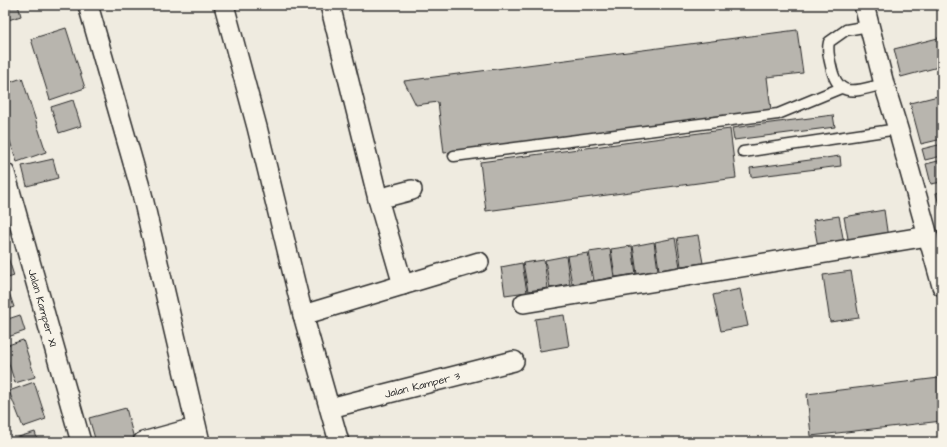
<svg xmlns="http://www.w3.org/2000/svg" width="947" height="447" viewBox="0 0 947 447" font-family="'Architects Daughter',sans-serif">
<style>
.building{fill:#b8b5ae;stroke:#2b2b2b}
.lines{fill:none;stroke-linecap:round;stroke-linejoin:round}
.lane-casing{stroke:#2b2b2b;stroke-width:13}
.street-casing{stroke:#2b2b2b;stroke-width:22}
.lane{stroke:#f7f3e8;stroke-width:10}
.street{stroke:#f7f3e8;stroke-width:19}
.labels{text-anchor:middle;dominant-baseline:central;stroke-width:3.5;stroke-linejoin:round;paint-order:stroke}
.street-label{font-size:11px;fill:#2b2b2b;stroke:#f7f3e8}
</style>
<rect width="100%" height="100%" fill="#efebe0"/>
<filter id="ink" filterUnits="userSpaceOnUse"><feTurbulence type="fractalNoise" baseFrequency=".025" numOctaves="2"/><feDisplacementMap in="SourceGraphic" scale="8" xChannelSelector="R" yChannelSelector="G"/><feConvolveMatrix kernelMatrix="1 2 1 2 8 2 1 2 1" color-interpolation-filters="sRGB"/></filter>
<g filter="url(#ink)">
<path class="building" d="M5 5H18L21 16 5 21Z
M66 28 85 88 50 100 31 39Z
M797 30 803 73 767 77 771 110 444 153 438 102 416 105 404 81Z
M942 37V66L901 77 894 49Z
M22 78 46 152 17 162 5 127V84Z
M938 96 942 111V139L921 144 910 103Z
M73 100 81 126 59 133 51 107Z
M833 115 835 127 734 140 732 128Z
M730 129 736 178 486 211 480 162Z
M942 144V156L925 160 922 149Z
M840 156 841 166 751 177 750 168Z
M53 159 58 178 27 186 22 166Z
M942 160V182L931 184 926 164Z
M942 192V216L936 193Z
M884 210 888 238 849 244 844 217Z
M839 216 844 243 818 247 813 220Z
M698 235 703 263 681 266 677 238Z
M675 238 680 267 659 270 655 242Z
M654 242 658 270 637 274 633 246Z
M632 246 636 274 615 277 611 249Z
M5 248 14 276 5 279Z
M610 249 614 277 594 281 589 252Z
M588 253 592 281 572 284 567 256Z
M566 256 570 284 550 288 545 260Z
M544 260 548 288 528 291 523 263Z
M522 263 527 292 505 295 501 267Z
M851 271 859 318 830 322 823 275Z
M5 287H7L14 307 5 310Z
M740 289 748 326 721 331 713 295Z
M20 315 25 331 5 338V320Z
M564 315 569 346 540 351 535 319Z
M23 340 35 377 15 383 5 352V346Z
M939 378 942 403V421L811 436 807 394Z
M34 382 46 419 23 427 9 391Z
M126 408 134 439 123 442H96L89 418Z
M35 432 38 442H5V441Z"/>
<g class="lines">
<defs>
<path id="lane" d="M869 26 846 30 829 42C827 50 829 58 831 66 838 101 858 90 884 84
M743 152 898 129
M454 156 778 114 841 88"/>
<g id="street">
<path d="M88 5 142 194 200 442"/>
<path d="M224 5 257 127 303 315 339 442"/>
<path d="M330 5 378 199 403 285"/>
<path d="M864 5 884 84 898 129 942 286"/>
<path id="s1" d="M5 173 81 442"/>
<path d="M378 199 412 190"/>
<path d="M524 303 928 236"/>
<path d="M303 315 479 262"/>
<path id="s2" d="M330 408 514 361"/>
<path d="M143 442 183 431 196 430"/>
</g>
</defs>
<use href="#lane" class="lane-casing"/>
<use href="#street" class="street-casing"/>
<use href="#lane" class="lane"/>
<use href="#street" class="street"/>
</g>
</g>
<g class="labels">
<g class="street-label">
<text stroke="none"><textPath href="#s1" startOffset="140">Jalan Kamper XI</textPath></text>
<text stroke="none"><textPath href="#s2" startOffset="95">Jalan Kamper 3</textPath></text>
</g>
</g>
<rect width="947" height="447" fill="none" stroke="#f7f3e8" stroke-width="20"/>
<rect x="10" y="10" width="927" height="427" fill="none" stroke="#2b2b2b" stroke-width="1.5" filter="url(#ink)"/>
</svg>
